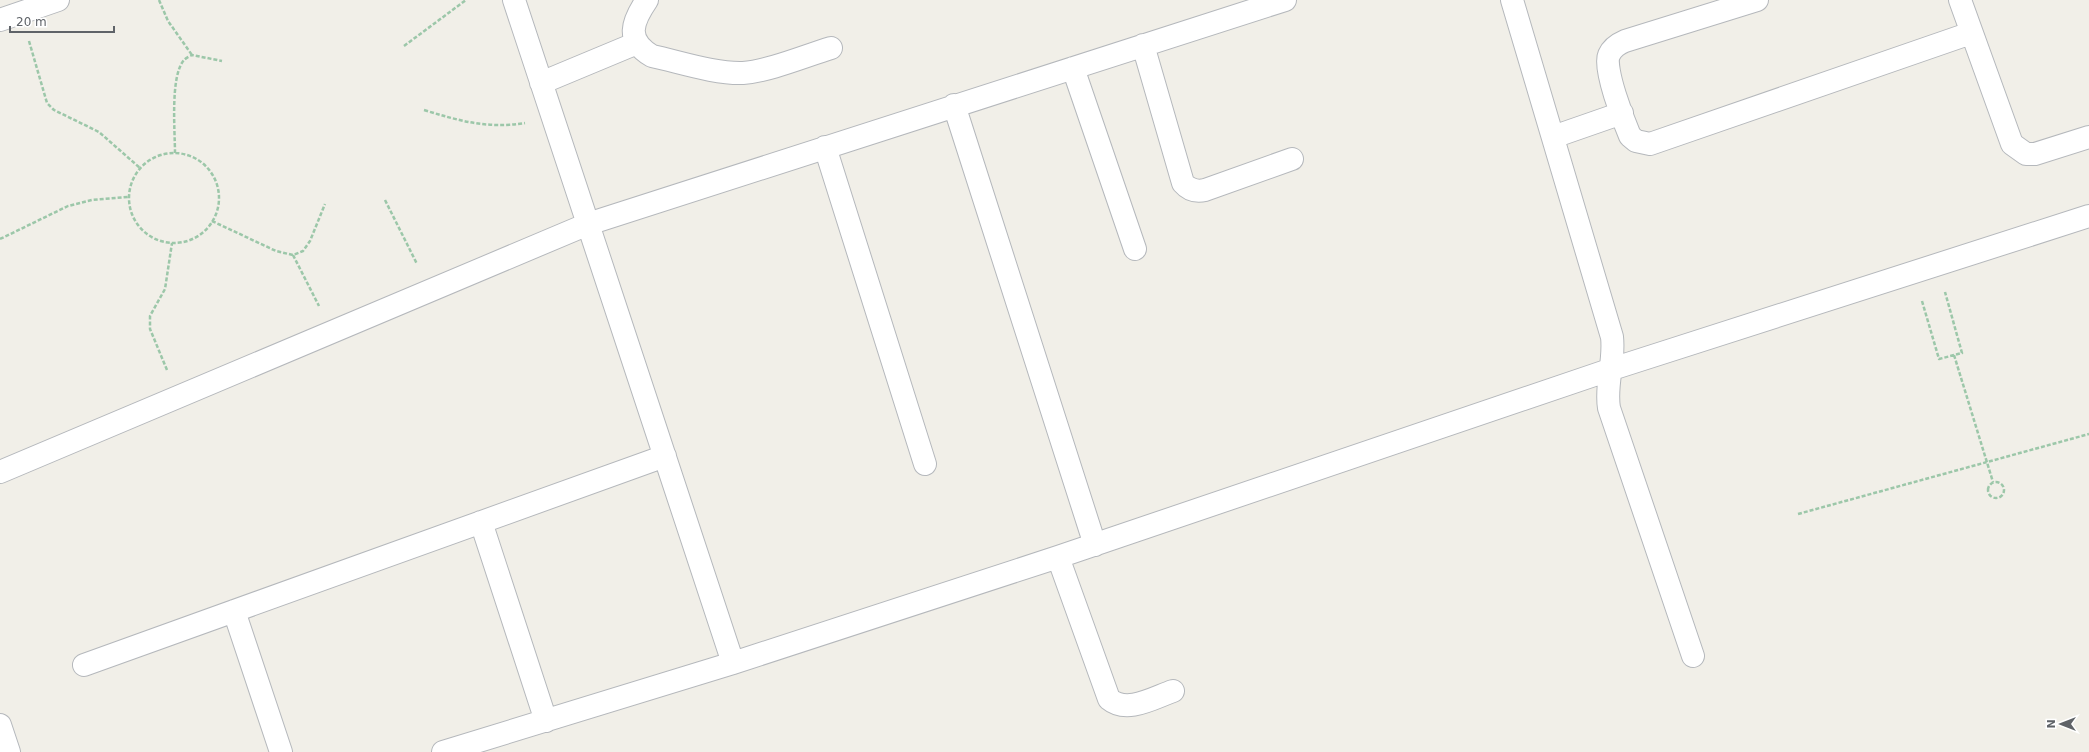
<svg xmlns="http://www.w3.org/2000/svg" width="2089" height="752" viewBox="0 0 2089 752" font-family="'DejaVu Sans',sans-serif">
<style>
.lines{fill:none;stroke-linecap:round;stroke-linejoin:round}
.minor-casing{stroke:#b5b8bc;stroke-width:24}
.path{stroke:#9cc7a9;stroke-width:2.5;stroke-dasharray:4 2;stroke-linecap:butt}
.minor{stroke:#fff;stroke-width:22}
</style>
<rect width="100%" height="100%" fill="#f1efe8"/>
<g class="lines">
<defs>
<path id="minor" d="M514 0 733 663
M647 0C632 22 625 40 652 56 680 62 715 74 743 73 769 71 805 56 831 48
M1512 0 1612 337C1615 362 1605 384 1609 408L1693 656
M1757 0 1625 41C1618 44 1612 48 1609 55 1603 68 1624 122 1630 136L1636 141 1650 144 1971 33
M1960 0 2012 144 2026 154H2035L2089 137
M0 20 58 0
M1143 45 1183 183C1189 190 1196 192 1205 190L1292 159
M1073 68 1135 249
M541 83 637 43
M954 105 1095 545
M1553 137 1622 113
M825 147 925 464
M0 472 588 224 1285 0
M481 522 546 721
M1058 557 1109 699C1127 714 1153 698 1173 691
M234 611 281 752
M84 665 665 456
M0 725 9 752
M443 752 733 663 1058 557 1612 369 2089 216"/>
</defs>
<use href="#minor" class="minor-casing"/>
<path class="path" d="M159 0 168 21 192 55
M29 41 47 103 54 110 99 132 140 168
M404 46 466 0
M424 110C460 121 487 129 525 123
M175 153C175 131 170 76 184 60 186 58 190 56 192 55L222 61
M129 198a45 45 0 1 1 90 0a45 45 0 1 1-90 0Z
M385 200 417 264
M212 221 276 251 293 255 303 251 310 241 325 204
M0 239 68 206 92 200 128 197
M293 255 319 306
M1922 301 1939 359 1962 353 1945 292
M1954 355 1993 482
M167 370 150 329V316L165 289 172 243
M1988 490a8 8 0 1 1 16 0a8 8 0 1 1-16 0Z
M1798 514 2089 434"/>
<use href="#minor" class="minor"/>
</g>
<g transform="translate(2061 724) rotate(270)" stroke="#ffffff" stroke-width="3" paint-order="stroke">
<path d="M0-3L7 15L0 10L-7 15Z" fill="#5f6368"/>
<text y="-6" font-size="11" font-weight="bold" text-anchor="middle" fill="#5f6368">N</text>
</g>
<path d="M10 26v6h104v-6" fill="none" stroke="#5f6368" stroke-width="2"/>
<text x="16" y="26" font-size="12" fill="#5f6368" stroke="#ffffff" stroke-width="3" paint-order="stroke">20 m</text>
</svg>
